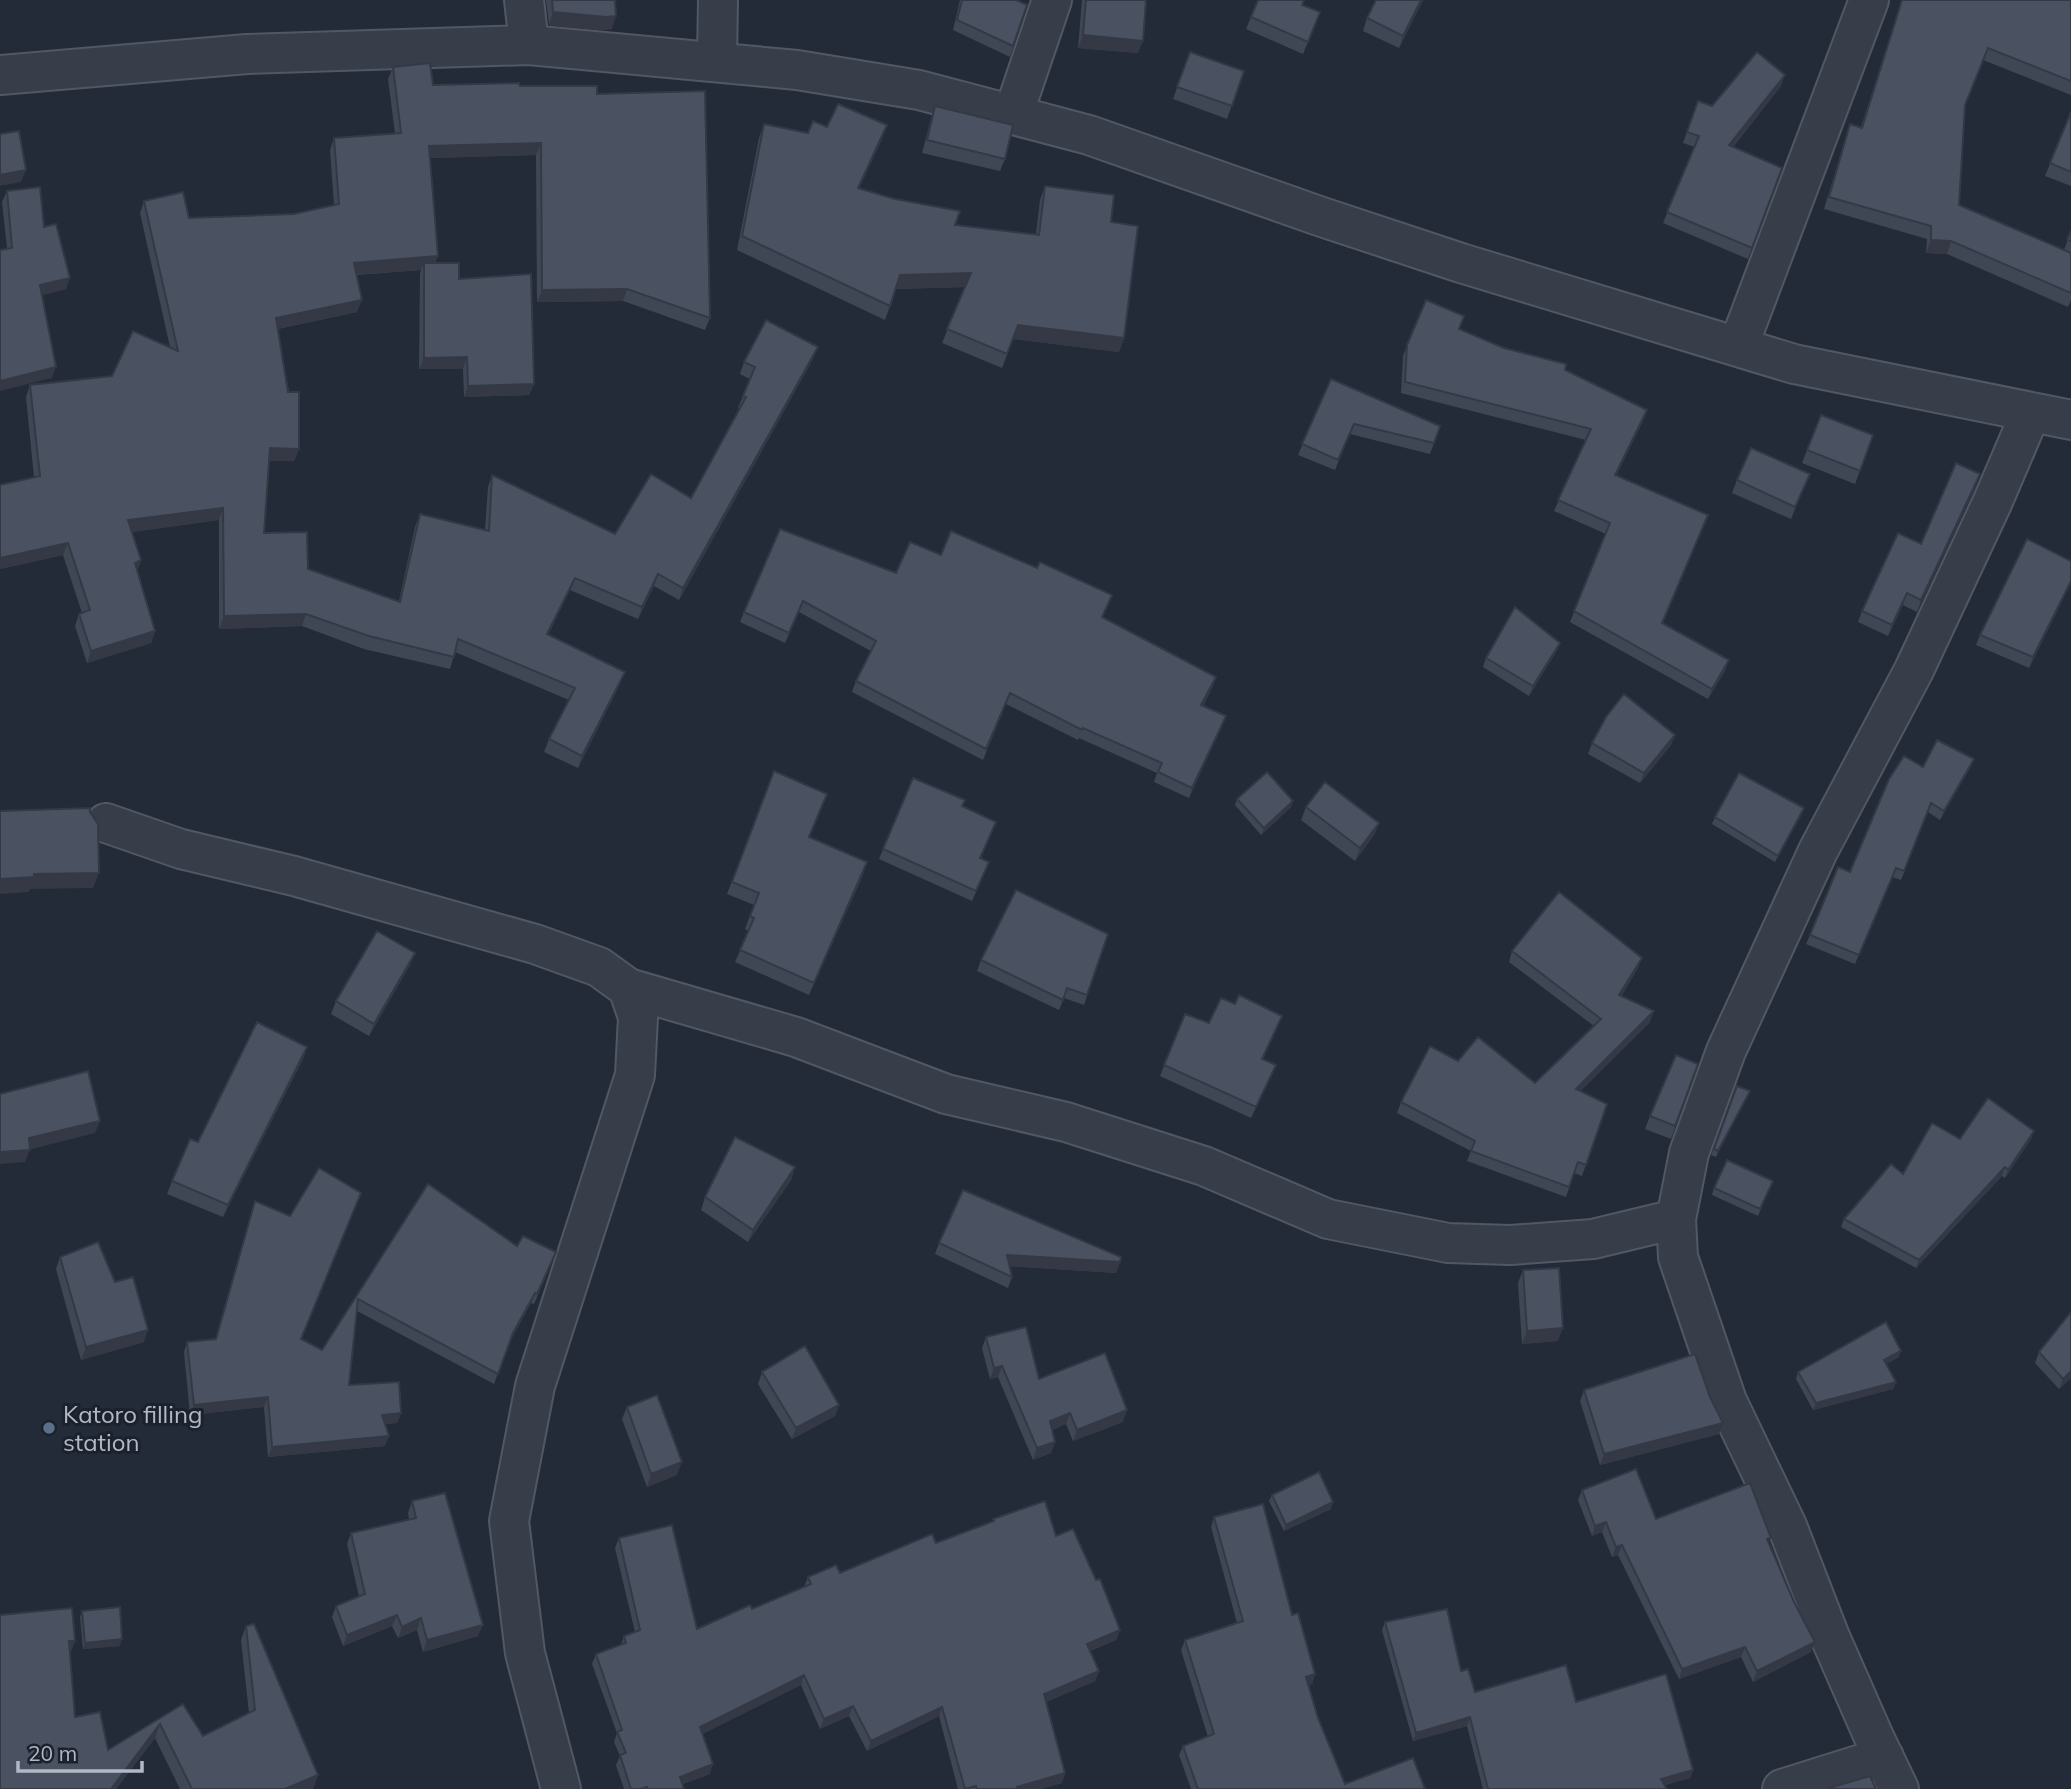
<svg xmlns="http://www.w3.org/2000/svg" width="2071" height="1789" viewBox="0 0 2071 1789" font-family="Mulish,sans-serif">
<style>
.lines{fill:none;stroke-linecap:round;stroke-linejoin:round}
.minor-casing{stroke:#525863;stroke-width:42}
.minor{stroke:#373d49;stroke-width:38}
.wall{fill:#404754}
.shaded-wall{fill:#343945}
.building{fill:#4a5262;stroke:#343945;stroke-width:2}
.service-dot{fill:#5c6f8a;stroke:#1c222d;stroke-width:2.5}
.labels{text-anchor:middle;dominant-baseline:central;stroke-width:6;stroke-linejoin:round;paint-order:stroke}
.poi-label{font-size:24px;fill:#b2b8c5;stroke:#1c222d;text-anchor:start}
</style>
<rect width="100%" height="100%" fill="#232b38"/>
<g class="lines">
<defs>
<path id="minor" d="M524 0 529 45
M717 61 718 0
M0 75 247 54 529 45 797 70 919 90 1089 135 1319 216 1461 263 1794 364 2071 420
M1013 115 1052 0
M1738 347 1869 0
M106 823 181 849 294 876 535 944 599 967 628 988 638 1017 635 1075 535 1386 509 1521 525 1653 561 1789
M628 988 796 1037 946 1094 1066 1122 1204 1166 1328 1219 1448 1243 1510 1245 1593 1239 1676 1219
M1782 1789 1884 1757
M1899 1789 1873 1735 1830 1637 1787 1526 1727 1401 1678 1257 1676 1219 1689 1153 1726 1051 1818 851 1914 670 1993 501 2031 412"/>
</defs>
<use href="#minor" class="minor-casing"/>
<use href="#minor" class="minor"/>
</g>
<path class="wall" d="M546 0H615L612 29 601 30 549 25Z
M960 0H1016L1027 5 1010 57 953 30Z
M1082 0H1146L1138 53 1078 48Z
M1423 0 1399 48 1363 31 1367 18Z
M1902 0H2071V95L1983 60 1965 106 1959 205 2064 250 2071 231V300L2068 307 1947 254 1926 253 1927 239 1824 209 1850 124 1861 127Z
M1251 17 1315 25 1303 54 1246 29Z
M1190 52 1244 71 1227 119 1173 99Z
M393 67 433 85 520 86 597 94 710 318 705 330 623 301 537 302 536 155 430 158 435 263 459 279 534 384 529 395 464 397 463 369H419L420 274 421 270 357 275V312L278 329 299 449 294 461H269L264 533 308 569 399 601 415 527 420 514 485 530 488 487 492 475 615 534 691 498 740 409 738 408 750 379 740 374 744 362 818 347 813 359 679 600 654 586 638 619 570 590 548 634 620 684 578 768 544 752 549 739 569 700 455 652 450 669 364 649 302 626 219 629V520L132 532 141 560 137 571 155 631 151 643 87 663 75 626 79 614 82 613 63 555 0 569V485L34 477 26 397 30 385 112 376 170 347 140 213 144 201 189 218 294 214 334 205 330 150 334 138 395 133 388 79Z
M1781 86 1733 147 1782 168 1748 259 1663 223 1695 147 1683 143 1698 101 1712 106Z
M935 106 1005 159 1000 171 922 153 931 119Z
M2071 112V186L2045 176Z
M764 124 808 133 827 127 882 139 859 188 955 225 1036 234 1040 200 1045 186 1111 222 1124 338 1119 352 1013 339 1002 368 942 343 965 287 896 289 885 320 737 250 759 138Z
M7 191 44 227 66 289 42 295 52 378 7 248 2 202Z
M1459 329 1504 348 1565 370 1643 421 1616 476 1708 515 1663 623 1725 671 1708 699 1570 622 1606 534 1554 511 1586 440 1401 393 1403 356 1407 345Z
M1331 379 1440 426 1430 454 1350 434 1335 470 1298 455Z
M1821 415 1873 435 1855 484 1802 463Z
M1810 474 1791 519 1732 493 1737 480Z
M1976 486 1917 612 1903 605 1888 636 1858 622 1862 611 1921 544Z
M941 555 1037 568 1112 595 1103 617 1216 677 1212 688 1203 706 1226 716 1189 798 1154 782 1157 773 1079 738 1078 740 1006 704 983 760 852 692 856 681 871 651 799 612 785 643 740 622 744 612 896 573Z
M2071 561V583L2029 668 1976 645 1980 635Z
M1560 643 1556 652 1529 696 1483 667 1486 658Z
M1675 735 1671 745 1640 783 1588 754 1592 743Z
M1974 759 1970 768 1940 820 1928 812 1901 880 1892 877 1855 964 1806 944 1810 935 1850 872 1923 767Z
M774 771 827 794 809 838 863 875 809 995 735 962 749 931 745 929 754 905 727 894Z
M1237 799 1291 807 1261 835 1235 805Z
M963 806 996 822 981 858 985 872 972 901 879 859 883 849Z
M1306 807 1379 823 1374 835 1355 861 1301 820Z
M1802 814 1775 862 1712 824 1715 817Z
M1108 934 1084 1005 1064 998 1059 1010 977 971 981 960Z
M1512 951 1638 968 1621 996 1650 1022 1580 1091 1607 1104 1582 1176 1574 1173 1566 1197 1467 1161 1471 1151 1397 1113 1401 1102 1458 1061 1535 1083 1594 1026 1509 962Z
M415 953 410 965 369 1036 331 1014 336 1001Z
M1235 1004 1282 1016 1263 1059 1276 1065 1271 1076 1251 1118 1160 1076 1185 1014 1209 1023Z
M307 1047 303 1059 223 1217 167 1194 172 1181 198 1142Z
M1698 1064 1671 1139 1645 1129 1650 1116Z
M1737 1086 1747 1097 1716 1157 1711 1155Z
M2034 1131 2031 1139 2005 1178 2002 1176 1916 1268 1841 1227 1844 1219 1903 1174 1960 1139Z
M795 1167 791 1180 748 1242 701 1210 705 1197Z
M1773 1181 1758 1216 1712 1195 1714 1188Z
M428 1184 517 1246 552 1262 534 1304 531 1303 509 1343 494 1384 357 1311 349 1385 401 1413 397 1423 385 1424V1446L268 1457 264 1407 190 1415 184 1352 187 1342 216 1339 255 1201 301 1339 322 1350Z
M939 1243 1120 1262 1116 1273 1010 1266 1012 1277 1008 1288 935 1254Z
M60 1257 115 1282 144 1342 81 1360 56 1269Z
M1523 1270 1558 1341 1522 1344 1518 1283Z
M986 1337 1039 1379 1123 1422 1073 1441 1066 1424 1052 1430 1055 1442 1051 1453 1033 1460 998 1377 990 1379 982 1348Z
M2039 1352 2071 1378 2059 1389 2035 1363Z
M1899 1357 1886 1364 1896 1382 1893 1389 1813 1410 1796 1379 1798 1372Z
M762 1372 839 1405 835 1416 792 1439 758 1384Z
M1584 1390 1719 1434 1600 1465 1580 1401Z
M627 1407 677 1475 647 1487 622 1419Z
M1582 1490 1656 1519 1769 1543 1811 1652 1753 1682 1741 1657 1679 1679 1618 1555 1612 1557 1602 1532 1592 1536 1578 1500Z
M1272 1495 1331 1509 1284 1531 1269 1501Z
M412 1501 478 1636 423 1652 417 1630 398 1638 392 1626 343 1646 332 1617 336 1606 359 1596 347 1544 351 1533 409 1519 408 1513Z
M1214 1517 1292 1615 1315 1674 1312 1684 1309 1685 1318 1718 1345 1784 1425 1789H1191L1179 1755 1183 1746 1208 1737 1181 1650 1185 1640 1237 1623 1211 1527Z
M993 1519 1056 1536 1120 1630 1116 1640 1090 1651 1099 1671 1095 1681 1046 1702 1065 1773 1062 1783 1040 1789H958L939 1716 867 1751 849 1716 820 1729 801 1685 702 1734 710 1774 683 1784 684 1789H624L616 1765 620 1756 614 1742 617 1733 592 1664 596 1654 621 1645 624 1636 635 1632 615 1548 619 1538 697 1629 752 1609 804 1587 808 1577 840 1573 936 1543 992 1522Z
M82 1611 120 1646 83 1649 80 1617Z
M1385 1622 1461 1671 1475 1692 1576 1702 1693 1770 1690 1778 1665 1785 1667 1789H1483L1467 1726 1413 1741 1382 1630Z
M246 1626 318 1775 313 1789H180L155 1738 116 1789H0L75 1641 70 1654 75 1717 108 1750 183 1704 203 1736 249 1713 241 1640Z"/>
<path class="shaded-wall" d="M1421 0H1423L1399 48 1403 36Z
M553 12 616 16 612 29 601 30 549 25Z
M1083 35 1143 41 1138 53 1078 48Z
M1785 75 1781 86 1725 156 1729 145Z
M887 125 882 139 853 202 858 188Z
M541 143 536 155 424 158 429 146Z
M26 170 21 182 0 186V175Z
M1931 240 1951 241 1947 254 1926 253Z
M438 256 433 269 424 263 421 270 350 275 354 263Z
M971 273 966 287 895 289 900 275Z
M70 278 66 289 36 297 40 285Z
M627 289 623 301 537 302 542 290Z
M362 300 357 312 272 330 276 318Z
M1018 325 1124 338 1119 352 1013 339 1002 368Z
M818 347 813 359 679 600 683 588Z
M467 357 463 369H419L424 358Z
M56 367 52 378 0 391V381Z
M534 384 529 395 464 397 468 386Z
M1647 410 1643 421 1611 486 1615 475Z
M270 448 299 449 294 461H265Z
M1810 474 1805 486 1791 519 1795 507Z
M1980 474 1976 486 1917 612 1921 600Z
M223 508 219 520 124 533 128 520Z
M68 543 63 555 0 569V558Z
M141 560 137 573 135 563Z
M658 574 654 586 638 619 642 607Z
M575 578 570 590 543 646 547 634Z
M2071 581V583L2029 668 2033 657Z
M1907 593 1903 605 1888 636 1892 625Z
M306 614 302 626 219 629 224 616Z
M155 631 151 643 87 663 91 651Z
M1560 643 1556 652 1529 696 1533 686Z
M1729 660 1725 671 1708 699 1712 689Z
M625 672 620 684 578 768 582 756Z
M1216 677 1212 688 1198 716 1201 705Z
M1226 716 1222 727 1189 798 1192 788Z
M1675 735 1671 745 1640 783 1644 773Z
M1974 759 1970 768 1940 820 1944 811Z
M1293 801 1291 807 1261 835 1264 828Z
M1804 808 1802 814 1775 862 1778 856Z
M1379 823 1374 835 1355 861 1360 848Z
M867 862 863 875 809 995 814 983Z
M99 873 93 888 30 889 29 892 0 894V879L34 874Z
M415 953 410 965 369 1036 374 1024Z
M1642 958 1638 968 1616 1006 1619 995Z
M1654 1011 1650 1022 1572 1100 1576 1089Z
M1282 1016 1278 1027 1258 1070 1262 1059Z
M307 1047 303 1059 223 1217 228 1205Z
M1750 1091 1747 1097 1716 1157 1718 1151Z
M100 1121 95 1133 28 1150H30L25 1162 0 1164V1152L29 1138Z
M2034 1131 2031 1139 2005 1178 2008 1170Z
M795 1167 791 1180 748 1242 753 1230Z
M2005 1167 2002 1176 1916 1268 1919 1260Z
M1007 1255 1120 1262 1116 1273 1003 1266Z
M535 1293 531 1303 509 1343 513 1333Z
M1563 1328 1558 1341 1522 1344 1527 1331Z
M148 1330 144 1342 81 1360 86 1347Z
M1901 1351 1899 1357 1882 1366 1884 1360Z
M1002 1366 998 1377 990 1379 994 1368Z
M2071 1371V1378L2059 1389 2063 1379Z
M1896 1382 1893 1389 1813 1410 1816 1403Z
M268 1397 264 1407 190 1415 194 1405Z
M839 1405 835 1416 792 1439 796 1428Z
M1127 1410 1123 1422 1073 1441 1077 1430Z
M401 1413 397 1423 378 1425 382 1415Z
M1070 1413 1066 1424 1046 1433 1050 1421Z
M1723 1423 1719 1434 1600 1465 1604 1454Z
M389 1436 385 1446 268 1457 272 1447Z
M1055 1442 1051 1453 1033 1460 1037 1448Z
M682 1462 677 1475 647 1487 651 1474Z
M1333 1502 1331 1509 1284 1531 1286 1525Z
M1606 1522 1602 1532 1592 1536 1595 1526Z
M1622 1545 1618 1555 1612 1557 1616 1547Z
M397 1615 392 1626 343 1646 347 1635Z
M421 1618 417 1630 398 1638 402 1627Z
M483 1625 478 1636 423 1652 427 1640Z
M1120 1630 1116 1640 1084 1653 1087 1644Z
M122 1639 120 1646 83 1649 85 1643Z
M69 1641H75L70 1654Z
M1815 1642 1811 1652 1753 1682 1757 1671Z
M1745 1647 1741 1657 1679 1679 1682 1669Z
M1099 1671 1095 1681 1041 1704 1044 1694Z
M1315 1674 1312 1684 1303 1687 1306 1677Z
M804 1675 801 1685 696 1737 700 1727Z
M853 1706 849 1716 820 1729 824 1719Z
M942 1707 939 1716 867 1751 871 1741Z
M1470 1717 1467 1726 1413 1741 1416 1733Z
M160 1724 155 1738 116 1789H111Z
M713 1764 710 1774 677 1786 680 1777Z
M1693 1770 1690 1778 1659 1787 1661 1779Z
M1065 1773 1062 1783 1040 1789H1016L1017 1787Z
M318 1775 313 1789H287V1788Z"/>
<path class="building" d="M552 0H615L616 16 606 17 553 12Z
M962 0H1016L1027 5 1013 46 957 20Z
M1086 0H1146L1143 41 1083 35Z
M1258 0H1304L1302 5 1320 12 1308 42 1251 17Z
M1376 0H1421L1403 36 1367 18Z
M1902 0H2071V81L1988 48 1965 105 1959 205 2071 253V293L1951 241 1931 240V226L1829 197 1850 124 1862 128Z
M1190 52 1244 71 1232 106 1177 87Z
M1757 52 1785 75 1729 145 1782 168 1752 248 1667 212 1699 136 1687 132 1698 101 1712 106Z
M430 63 433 85 519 83 520 86H597V94L705 91 710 318 627 289 542 290 541 143 429 146 438 256 354 263 362 300 276 318 288 392H299V449L270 448 264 533 307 532 308 569 400 602 420 514 489 531 492 475 615 534 651 474 691 498 746 397 743 396 755 367 744 362 766 320 818 347 683 588 658 574 642 607 575 578 547 634 625 672 582 756 549 739 575 688 458 639 454 657 369 636 306 614 224 616 223 508 128 520 141 560 135 563 155 631 91 651 79 614 90 610 68 543 0 558V485L40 476 30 385 112 376 133 331 178 351 144 201 183 192 189 218 294 214 339 204 334 138 401 133 393 67Z
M838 104 887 125 858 188 895 199 960 211 955 225 1039 235 1045 186 1114 195 1111 222 1138 226 1124 338 1018 325 1007 354 947 329 971 273 900 275 890 306 742 236 764 124 808 133 813 121 827 127Z
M935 106 1013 125 1005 159 927 140Z
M2071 112V172L2050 163Z
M19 131 26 170 0 175V134Z
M40 187 44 227 56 224 70 278 40 285 56 367 0 381V250L12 248 7 191Z
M2071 231V241L2067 240Z
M424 263H459V279L531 274 534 384 468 386 467 357 424 358Z
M1426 300 1464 316 1459 329 1504 348 1566 364 1565 370 1647 410 1615 475 1708 515 1662 623 1729 660 1712 689 1574 611 1610 523 1558 500 1591 429 1405 382 1407 345Z
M1331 379 1440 426 1434 443 1354 424 1338 460 1302 444Z
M1821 415 1873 435 1860 471 1807 450Z
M1751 448 1810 474 1795 507 1737 480Z
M1956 463 1980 474 1921 600 1907 593 1892 625 1862 611 1898 533 1921 544Z
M780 529 896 573 910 542 941 555 951 531 1037 568 1040 562 1112 595 1102 617 1216 677 1201 705 1226 716 1192 788 1158 772 1162 763 1083 728 1082 730 1010 693 986 749 856 681 876 641 803 601 789 633 744 612Z
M2027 539 2071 561V581L2033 657 1980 635Z
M1515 607 1560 643 1533 686 1486 658Z
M1624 694 1675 735 1644 773 1592 743 1606 717Z
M1937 740 1974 759 1944 811 1931 803 1904 871 1896 868 1859 955 1810 935 1838 867 1850 872 1889 779 1904 756 1923 767Z
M774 771 827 794 809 837 867 862 814 983 740 950 754 918 750 916 759 893 732 882Z
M1267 772 1293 801 1264 828 1237 799Z
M1739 773 1804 808 1778 856 1715 817Z
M913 778 965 800 962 806 996 822 980 858 989 862 976 891 883 849Z
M1325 782 1379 823 1360 848 1306 807Z
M90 808V812L98 824 99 873 34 874V877L0 879V811Z
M1016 890 1108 934 1087 995 1067 988 1063 1000 981 960Z
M1559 892 1642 958 1619 995 1654 1011 1576 1089 1607 1104 1586 1165 1578 1162 1569 1187 1471 1151 1475 1141 1401 1102 1430 1046 1458 1061 1478 1037 1535 1083 1601 1019 1512 951Z
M377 931 415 953 374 1024 336 1001Z
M1239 995 1282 1016 1262 1059 1276 1065 1256 1107 1164 1065 1185 1014 1209 1023 1221 998 1235 1004Z
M257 1022 307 1047 228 1205 172 1181 190 1139 198 1142Z
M1676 1055 1698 1064 1675 1126 1650 1116Z
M88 1071 100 1121 29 1138 30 1150 0 1152V1094Z
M1737 1086 1750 1091 1718 1151 1714 1149Z
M1988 1098 2034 1131 2008 1170 2005 1167 1919 1260 1844 1219 1891 1164 1903 1174 1932 1123 1960 1139Z
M735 1137 795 1167 753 1230 705 1197Z
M1727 1160 1773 1181 1760 1209 1714 1188Z
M319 1168 361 1193 301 1339 322 1350 428 1184 517 1246 523 1236 556 1252 537 1294 535 1293 513 1333 498 1374 358 1299 349 1385 399 1382 401 1413 382 1415 389 1436 272 1447 268 1397 194 1405 187 1342 216 1339 255 1201 290 1216Z
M963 1190 1121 1257 1120 1262 1007 1255 1012 1277 939 1243Z
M98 1242 115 1282 133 1277 148 1330 86 1347 60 1257Z
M1559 1268 1563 1328 1527 1331 1523 1270Z
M2071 1312V1371L2063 1379 2039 1352Z
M1886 1322 1901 1351 1884 1360 1896 1382 1816 1403 1798 1372Z
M1026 1327 1039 1379 1105 1353 1127 1410 1077 1430 1070 1413 1050 1421 1055 1442 1037 1448 1002 1366 994 1368 986 1337Z
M805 1346 839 1405 796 1428 762 1372Z
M1695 1354 1710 1397 1723 1423 1604 1454 1584 1390Z
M657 1395 682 1462 651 1474 627 1407Z
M1636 1469 1656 1519 1750 1483 1771 1538 1767 1539 1794 1602 1815 1642 1757 1671 1745 1647 1682 1669 1622 1545 1616 1547 1606 1522 1595 1526 1582 1490Z
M1319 1472 1333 1502 1286 1525 1272 1495Z
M445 1493 483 1625 427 1640 421 1618 402 1627 397 1615 347 1635 336 1606 365 1594 351 1533 416 1518 412 1501Z
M1045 1501 1056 1536 1073 1529 1096 1580 1100 1579 1120 1630 1087 1644 1099 1671 1044 1694 1065 1773 1017 1787 1018 1789H977L976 1786 965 1789 942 1707 871 1741 853 1706 824 1719 804 1675 700 1727 713 1764 680 1777 684 1789H648L647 1787 640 1789H631L620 1755 626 1753 617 1732 622 1730 596 1654 626 1643 624 1636 640 1630 619 1538 672 1525 697 1629 750 1605 752 1609 811 1584 808 1577 836 1565 840 1573 932 1534 936 1543 994 1521 993 1519Z
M1263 1504 1292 1615 1298 1613 1315 1674 1306 1677 1318 1718 1345 1784 1413 1758 1425 1789H1198L1183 1746 1214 1734 1185 1640 1243 1621 1214 1517Z
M120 1607 122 1639 85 1643 82 1611Z
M72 1608 75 1641H69L75 1717 100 1712 108 1750 183 1704 203 1736 255 1710 246 1626 254 1624 318 1775 287 1788 288 1789H192L160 1724 111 1789H0V1615Z
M1447 1609 1461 1671 1468 1669 1475 1692 1566 1665 1576 1702 1666 1674 1693 1770 1661 1779 1667 1789H1488L1470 1717 1416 1733 1385 1622Z
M1870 1776 1876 1789H1826Z"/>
<circle class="service-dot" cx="49" cy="1428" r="7"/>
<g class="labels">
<g class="poi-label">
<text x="63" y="1414">Katoro filling<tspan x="63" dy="28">station</tspan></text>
</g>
</g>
<path d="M18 1761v10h124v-10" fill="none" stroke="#b2b8c5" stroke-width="3.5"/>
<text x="28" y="1761" font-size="21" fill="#b2b8c5" stroke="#1c222d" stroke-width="5" paint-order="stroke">20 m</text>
</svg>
